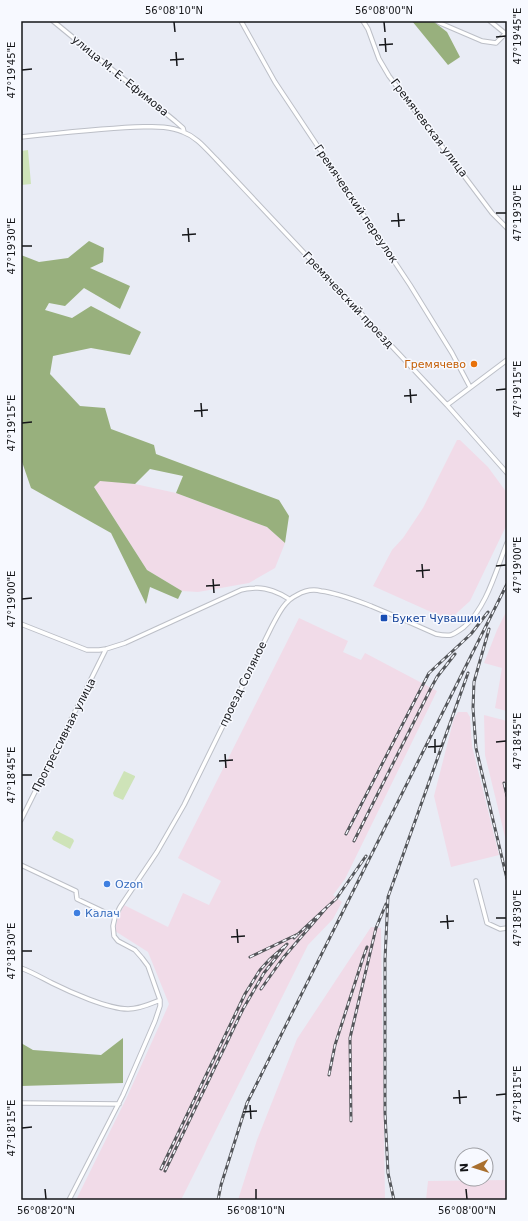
<svg xmlns="http://www.w3.org/2000/svg" width="528" height="1221" viewBox="0 0 528 1221" font-family="'DejaVu Sans',sans-serif">
<style>
.industrial{fill:#f1dbe8}
.green{fill:#cee3b8}
.forest{fill:#98b07d}
.lines{fill:none;stroke-linecap:round;stroke-linejoin:round}
.minor-casing{stroke:#bcbfc7;stroke-width:5.5}
.minor{stroke:#fff;stroke-width:3.5}
.rail-casing{stroke:#54565a;stroke-width:3}
.rail{stroke:#f7f9ff;stroke-width:1.5;stroke-dasharray:4.5;stroke-linecap:butt}
.ticks{fill:none;stroke:#151619;stroke-width:1.5}
.food-dot{fill:#e8710a;stroke:#f7f9ff;stroke-width:1.5}
.transit-dot{fill:#1a4fb4;stroke:#f7f9ff;stroke-width:1.5}
.shop-dot{fill:#3f7fe0;stroke:#f7f9ff;stroke-width:1.5}
.labels{text-anchor:middle;dominant-baseline:central;stroke-width:3;stroke-linejoin:round;paint-order:stroke}
.street-label{font-size:11px;fill:#151619;stroke:#f7f9ff}
.food-label{font-size:11px;fill:#c56008;stroke:#f7f9ff;text-anchor:end}
.transit-label{font-size:11px;fill:#164399;stroke:#f7f9ff;text-anchor:start}
.shop-label{font-size:11px;fill:#366cbe;stroke:#f7f9ff;text-anchor:start}
.neatline{fill:none;stroke:#151619;stroke-width:1.5}
.ticks-label{font-size:10px;text-anchor:middle;fill:#151619}
</style>
<rect width="100%" height="100%" fill="#e9ecf5"/>
<path class="industrial" d="M457 440H460L488 467 507 493V524L470 601 449 620 373 586 392 550 403 538 423 508Z
M100 480 135 484 176 493 267 527 285 543 275 568 249 583 198 592 182 591 147 570 94 487Z
M507 610V711L495 708 502 668 484 663 497 630Z
M299 618 348 641 343 652 361 660 365 653 437 691 345 879 333 895 342 902 333 919 308 945 181 1200H163L160 1199 159 1200H76L127 1097 169 1004 148 952 115 931 117 920 124 905 168 927 183 893 209 905 221 881 178 858Z
M458 712H467L470 717 472 746 499 855 451 867 434 796 454 718Z
M484 715 507 721V845L485 755Z
M371 927 381 928 385 1200H238L257 1140 297 1039Z
M507 1180V1200H426L428 1181Z"/>
<path class="green" d="M28 150 31 184 21 185V151Z
M124 771 135 776V777L123 800 114 796 113 793Z
M56 831H57L73 839 74 841 70 849 53 840 52 838Z"/>
<path class="forest" d="M412 21H433L447 32 460 57 448 65Z
M89 241 104 248 103 262 90 268 130 286 120 309 84 288 65 306 49 303 45 310 72 318 91 306 141 332 130 355 91 348 53 356 50 374 80 406 105 408 111 429 154 445 156 454 279 500 289 516 285 543 267 527 176 493 183 476 150 469 135 484 100 481 94 487 147 570 182 591 178 599 150 587 146 604 111 533 31 488 21 459V255L39 262 68 258Z
M123 1038V1083L21 1086V1043L33 1050 101 1055Z"/>
<g class="lines">
<defs>
<path id="minor" d="M53 21 175 121 183 128 184 132
M241 21 275 82 410 285 452 353 470 387
M363 21 368 29 379 59 389 76 492 213 507 228
M437 21 440 23 482 41 496 43 505 34
M490 21 506 34
M21 137C59 133 97 129 135 127 151 127 168 125 183 132 197 137 206 149 216 159L447 405 507 473
M447 405 507 360
M21 624 87 650H99L106 649 125 643 241 590C246 589 250 588 255 588 266 587 280 593 289 599
M21 820 106 649
M21 865 76 891 77 899 115 917
M476 881 487 923 500 929 507 928
M21 968C32 972 42 978 52 983 70 992 108 1009 128 1009 140 1009 150 1004 160 1000
M21 1103 119 1104
M69 1200 123 1095 155 1021 160 1006V1000L148 966 142 958 135 950 118 941 114 936 113 926 115 917 120 907 157 852 184 805 271 628C278 615 284 601 297 595 304 591 313 589 321 591 338 593 355 600 371 606 393 615 414 624 436 634 441 635 446 636 451 635 456 633 460 630 464 627 487 607 496 570 507 543"/>
</defs>
<use href="#minor" class="minor-casing"/>
<use href="#minor" class="minor"/>
<defs>
<path id="rail" d="M489 629 474 682 473 708 476 748 507 879
M504 783 507 796
M346 834 429 673 471 634 488 612
M354 841 431 688 437 677 455 654
M327 907 336 899 366 856
M250 957 298 934 294 938
M261 989 283 958 327 907 298 934
M329 1075 335 1045 363 958 367 947
M351 1121 350 1038 376 928 386 904
M161 1169 245 994 260 970 270 959 287 944 264 973 243 1009 165 1171
M218 1200 221 1185 247 1103 507 584
M394 1200 388 1173 385 1113V959L388 897 468 673"/>
</defs>
<use href="#rail" class="rail-casing"/>
<use href="#rail" class="rail"/>
</g>
<path class="ticks" d="M174 22 175 32M384 22 385 32M496 37 506 36M385 38 386 52M379 45 393 44M176 52 177 66M170 60 184 59M22 70 32 69M398 213 399 227M496 213H506M391 221 405 220M188 228 189 242M182 235 196 234M22 246H32M410 389 411 403M496 390 506 389M404 396 417 395M201 403 202 417M194 411 208 410M22 423 32 422M422 564 423 578M496 566 506 565M416 571 430 570M213 579 214 593M206 586 220 585M22 599 32 598M435 739V753M496 742 506 741M428 747 442 746M225 754 226 768M219 761 233 760M22 775H32M447 915 448 929M496 918H506M440 922 454 921M237 929 238 943M231 937 245 936M22 951H32M459 1090 460 1104M496 1095 506 1094M453 1098 467 1097M250 1105 251 1119M243 1112 257 1111M22 1128 32 1127M45 1189 46 1199M256 1189V1199M466 1189 467 1199"/>
<circle class="food-dot" cx="474" cy="364" r="4"/>
<rect class="transit-dot" x="380" y="614" width="8" height="8" rx="2"/>
<g class="shop-dot">
<circle cx="107" cy="884" r="4"/>
<circle cx="77" cy="913" r="4"/>
</g>
<g class="labels">
<g class="street-label">
<text transform="translate(120 76) rotate(39)">улица М. Е. Ефимова</text>
<text transform="translate(429 128) rotate(53)">Гремячевская улица</text>
<text transform="translate(356 204) rotate(56)">Гремячевский переулок</text>
<text transform="translate(348 300) rotate(47)">Гремячевский проезд</text>
<text transform="translate(243 684) rotate(-64)">проезд Соляное</text>
<text transform="translate(64 735) rotate(-63)">Прогрессивная улица</text>
</g>
<g class="food-label">
<text x="466" y="364">Гремячево</text>
</g>
<g class="transit-label">
<text x="392" y="618">Букет Чувашии</text>
</g>
<g class="shop-label">
<text x="115" y="884">Ozon</text>
<text x="85" y="913">Калач</text>
</g>
</g>
<rect width="528" height="1221" fill="none" stroke="#f7f9ff" stroke-width="44"/>
<g transform="translate(474 1167) rotate(266)"><circle r="19" fill="#f7f9ff" stroke="#9d9ea3"/>
<path d="M0-3L7 15L0 10L-7 15Z" fill="#a9702f"/>
<text y="-6" font-size="11" font-weight="bold" text-anchor="middle" fill="#151619">N</text>
</g>
<rect x="22" y="22" width="484" height="1177" class="neatline"/>
<g class="ticks-label">
<text x="174" y="14">56°08'10"N</text>
<text x="384" y="14">56°08'00"N</text>
<text transform="translate(517 36) rotate(-90)" y="4">47°19'45"E</text>
<text transform="translate(11 70) rotate(-90)" y="4">47°19'45"E</text>
<text transform="translate(517 213) rotate(-90)" y="4">47°19'30"E</text>
<text transform="translate(11 246) rotate(-90)" y="4">47°19'30"E</text>
<text transform="translate(517 389) rotate(-90)" y="4">47°19'15"E</text>
<text transform="translate(11 423) rotate(-90)" y="4">47°19'15"E</text>
<text transform="translate(517 565) rotate(-90)" y="4">47°19'00"E</text>
<text transform="translate(11 599) rotate(-90)" y="4">47°19'00"E</text>
<text transform="translate(517 741) rotate(-90)" y="4">47°18'45"E</text>
<text transform="translate(11 775) rotate(-90)" y="4">47°18'45"E</text>
<text transform="translate(517 918) rotate(-90)" y="4">47°18'30"E</text>
<text transform="translate(11 951) rotate(-90)" y="4">47°18'30"E</text>
<text transform="translate(517 1094) rotate(-90)" y="4">47°18'15"E</text>
<text transform="translate(11 1128) rotate(-90)" y="4">47°18'15"E</text>
<text x="46" y="1214">56°08'20"N</text>
<text x="256" y="1214">56°08'10"N</text>
<text x="467" y="1214">56°08'00"N</text>
</g>
</svg>
